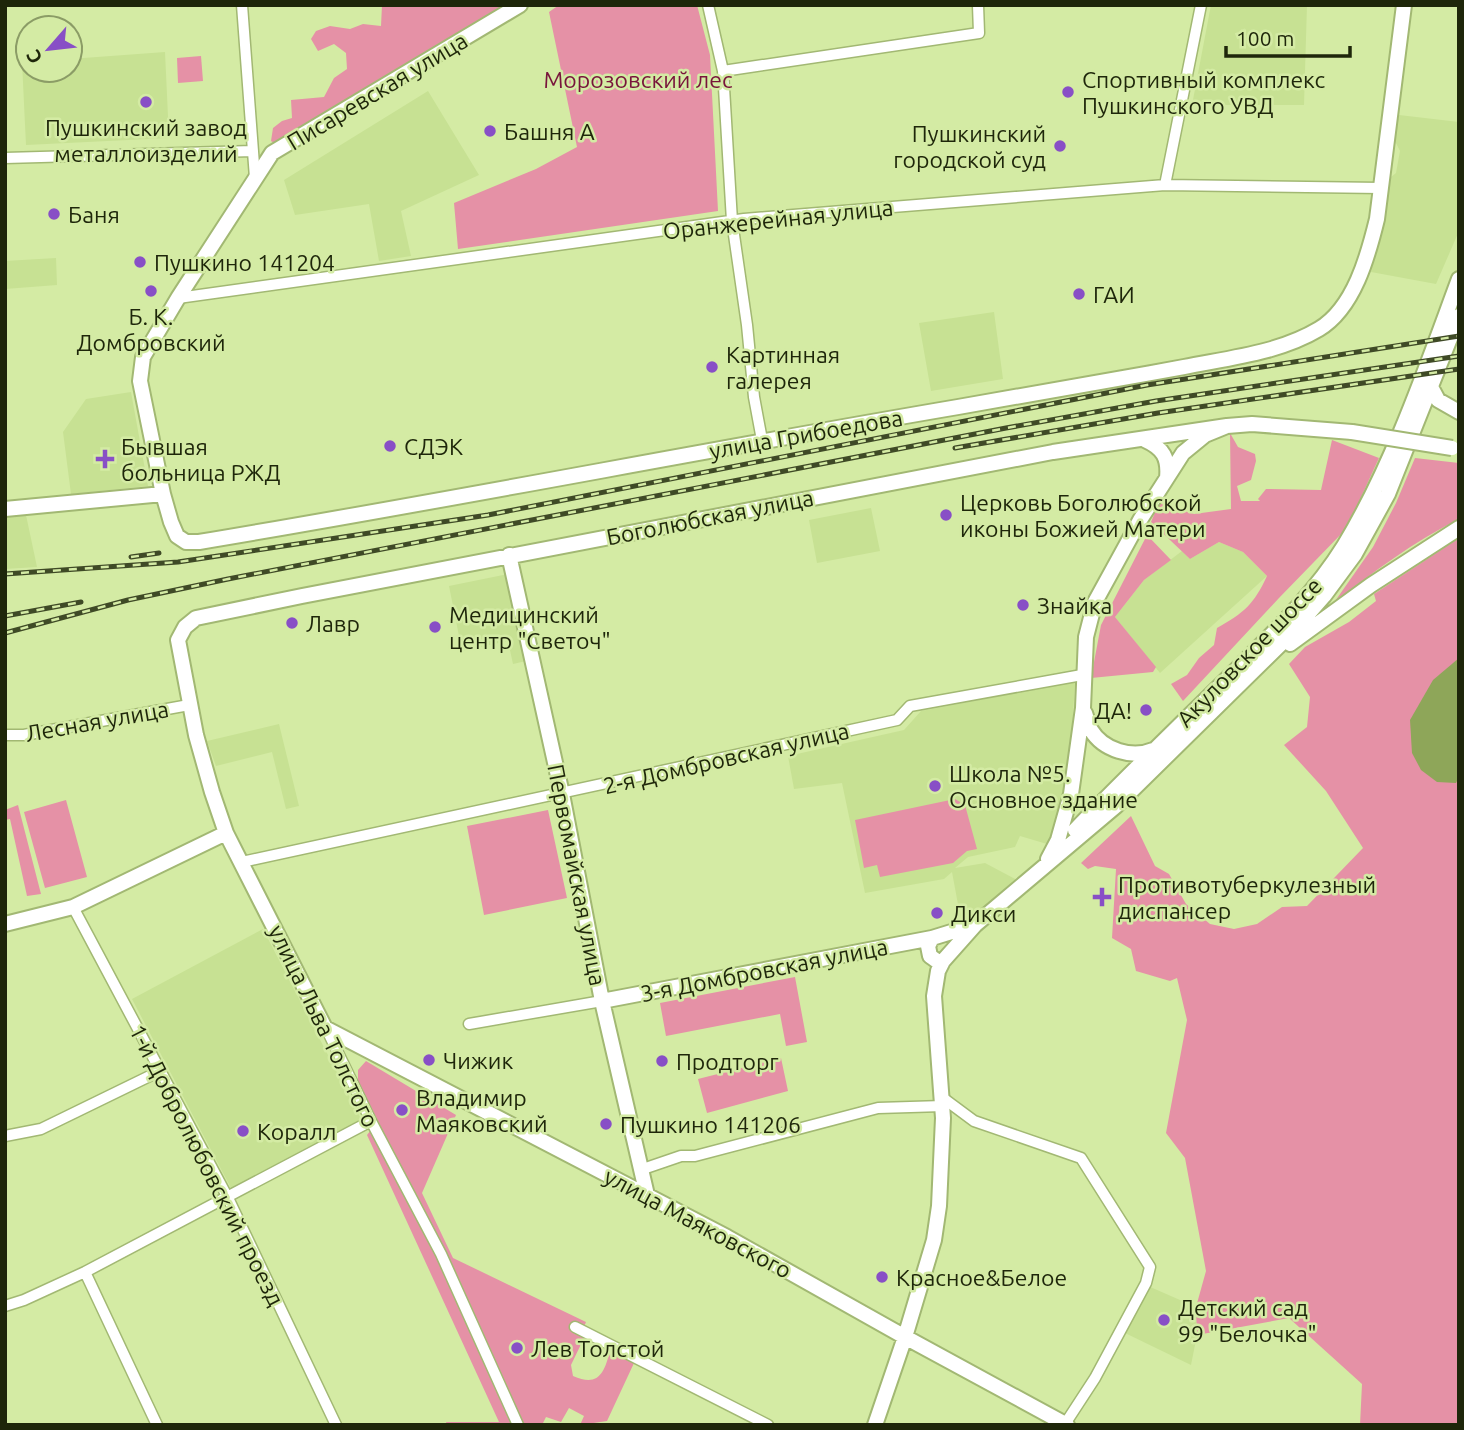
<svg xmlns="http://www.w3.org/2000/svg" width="1464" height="1430" viewBox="0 0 1464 1430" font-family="Ubuntu,sans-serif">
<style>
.built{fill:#c7e193}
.green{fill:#e591a6}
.water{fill:#8ea659}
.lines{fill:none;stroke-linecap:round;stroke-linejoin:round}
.street-casing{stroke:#a2b873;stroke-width:13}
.secondary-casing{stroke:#a2b873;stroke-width:18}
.street{stroke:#fff;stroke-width:10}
.secondary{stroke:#fff;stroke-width:14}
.rail-casing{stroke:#3f4a26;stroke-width:5}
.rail{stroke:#d4eba4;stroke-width:2.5;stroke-dasharray:8;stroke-linecap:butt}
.secondary-bridge-casing{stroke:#a2b873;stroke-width:18;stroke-linecap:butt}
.secondary-bridge{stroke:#fff;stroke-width:14}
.poi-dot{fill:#884fc6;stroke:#d4eba4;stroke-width:2.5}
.labels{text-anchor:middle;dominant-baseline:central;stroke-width:5;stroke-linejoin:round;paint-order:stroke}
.park-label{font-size:23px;fill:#78143b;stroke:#d4eba4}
.poi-label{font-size:23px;fill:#1e260a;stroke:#d4eba4;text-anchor:start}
.street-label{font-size:23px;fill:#1e260a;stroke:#d4eba4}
</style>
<rect width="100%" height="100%" fill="#d4eba4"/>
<path class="built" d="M1211 5H1307L1304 105H1192Z
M165 52 169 138 26 145 22 62H28V70H70V59Z
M428 91 479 175 401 211 411 256 379 261 369 204 295 215 284 180Z
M1399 115 1459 122V231L1436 284 1371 272 1391 177 1396 173 1400 151 1394 139Z
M56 258 57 285 5 289V261Z
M994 312 1003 379 931 391 919 323Z
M131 392 148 486 71 494 63 432 86 399Z
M871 508 880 551 817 563 809 520Z
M26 515 37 567 5 569V517Z
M1219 542 1243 552 1267 576 1160 673 1115 617 1144 580 1182 551 1190 559Z
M508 574 526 661 513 664 508 641 462 651 449 586Z
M1075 682 1070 765 1061 816 1047 844 1020 836 1015 847 968 857 955 868 985 863 1019 881 962 926 952 872 944 879 865 893 842 783 794 789 788 756 904 730 921 711Z
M279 724 299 806 286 809 272 752 216 766 207 741Z
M263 929 361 1119 232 1190 132 999Z
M1148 1286 1196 1307 1197 1335 1191 1365 1125 1333Z"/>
<path class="green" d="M382 5H510L279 146 271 141 273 128 282 121 292 118 291 100 324 97 334 78 347 69 346 53 334 44 318 51 311 39 316 31 330 26 350 29 363 24 381 26Z
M559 5H697L710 55 718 211 458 249 454 203 536 169 577 147 549 12Z
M201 56 203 81 178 83 177 58Z
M1230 433 1238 447 1255 454 1256 461 1251 480 1237 486 1241 501H1260L1258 499 1266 489 1321 490 1332 440 1379 458 1347 528 1279 598 1183 701 1171 684 1187 675 1199 658 1214 645 1217 628C1244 613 1254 604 1267 576L1243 552 1219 542 1190 559 1151 522 1159 503 1194 514 1231 509Z
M1415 458 1459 463V519C1413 542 1373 572 1333 604L1373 547 1396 503Z
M1147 535 1171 560 1144 580 1115 617 1156 667 1153 672 1091 678 1101 625Z
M1459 538V1425H1360L1362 1384 1289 1318 1197 1335 1196 1307 1206 1271 1185 1158 1166 1133 1187 1020 1177 978 1170 981 1136 971 1131 949 1112 938 1116 869 1095 866 1088 869 1081 863 1131 816 1155 866 1169 874 1186 904 1210 924 1234 929 1257 924 1282 907 1307 906 1363 848 1326 791 1284 745 1307 727 1310 697 1289 664 1305 647 1349 622 1376 601 1374 594Z
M955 799 965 805 977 849 967 851 953 863 880 877 877 865 864 868 855 820Z
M66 800 87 877 45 888 24 812Z
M18 805 41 894 27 896 10 819 5 820V810Z
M548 810 567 898 484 915 467 826Z
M795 977 807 1042 786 1046 780 1014 666 1036 660 1003Z
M781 1058 788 1091 707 1113 698 1079Z
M366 1061 456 1115 422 1193 453 1258 586 1322 580 1336 584 1338 571 1365 573 1376C598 1387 604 1374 610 1351L634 1363 607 1421 580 1425 584 1416 569 1408 561 1422 546 1417 542 1425H447L446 1422H499L367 1135 378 1121 358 1083V1070Z"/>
<path class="water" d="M1459 658V777L1456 783 1437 782 1421 770 1412 753 1410 720 1433 680Z"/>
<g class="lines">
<defs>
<path id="street" d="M242 5 255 178
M708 5 723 71 732 221 747 325 754 397 762 440
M723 71 979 33 978 5
M5 158 253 151
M1165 185 1201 5
M178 298 744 219 1165 185 1381 188
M5 735H24L189 705
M242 862 897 720 910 706 1082 675
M73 907 228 1198 336 1425
M469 1024 602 1001
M326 1028 371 1121 441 1254 518 1425
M943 1098 974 1121 1081 1158 1150 1267 1146 1283 1095 1378 1065 1424
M5 1136 41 1129 160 1071
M643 1169 681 1156H695L878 1108 943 1106
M85 1272 157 1425
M5 1306 24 1300 85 1272 371 1121
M575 1327 768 1425"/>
<path id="secondary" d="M520 5 272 153 178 298 143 357 140 381 163 494 171 522 177 536 186 542H199C452 500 705 450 958 407 1034 394 1109 381 1184 367 1229 358 1279 353 1319 329 1354 308 1368 256 1377 219L1404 5
M1430 385 1438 400 1459 412
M1145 440C1163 448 1169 458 1167 478
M5 509 163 494
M509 555 562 794 602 1001 647 1195
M1290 644 1371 585 1459 528
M1085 713C1087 718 1088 725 1091 730 1103 750 1132 759 1153 750
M1075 830C1125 778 1177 728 1229 677 1270 636 1313 596 1344 546 1393 465 1426 368 1459 279
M1048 859 1058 840 1071 794 1083 708 1086 637 1095 602 1140 520 1183 453 1205 435 1227 426 1252 424 1352 432
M5 924 73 907 226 833
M932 938 928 946 930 956 937 961H943
M602 1001 932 938 974 925
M875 1425 905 1337 934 1240 939 1206 943 1118 934 996 938 971 943 961 975 925 1116 806 1289 636 1324 596 1355 554 1388 494 1459 316
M1067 1425 905 1337 727 1237 325 1028 226 833 212 792 196 735 178 640 185 627 196 618 302 596 1053 452 1227 426"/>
</defs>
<use href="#street" class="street-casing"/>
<use href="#secondary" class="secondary-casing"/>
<use href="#street" class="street"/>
<use href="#secondary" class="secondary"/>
<defs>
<path id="rail" d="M955 448 1158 413 1459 369
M131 557 159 553
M5 574 178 562 488 515 1147 385 1459 336
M5 616 81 602
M5 633 128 600 228 579 1006 428 1156 401 1459 356"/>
</defs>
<use href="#rail" class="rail-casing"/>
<use href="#rail" class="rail"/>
<defs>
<path id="secondary-bridge" d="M1352 432 1452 448"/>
</defs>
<use href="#secondary-bridge" class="secondary-bridge-casing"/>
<use href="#secondary-bridge" class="secondary-bridge"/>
</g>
<g class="poi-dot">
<circle cx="1068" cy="92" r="7"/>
<circle cx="146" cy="102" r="7"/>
<circle cx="490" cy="131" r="7"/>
<circle cx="1060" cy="146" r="7"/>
<circle cx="54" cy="214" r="7"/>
<circle cx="140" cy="262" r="7"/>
<circle cx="151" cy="291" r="7"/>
<circle cx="1079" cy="294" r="7"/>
<circle cx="712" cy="367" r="7"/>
<circle cx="390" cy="446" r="7"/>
<path d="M101.5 448.5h7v7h7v7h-7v7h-7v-7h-7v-7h7z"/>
<circle cx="946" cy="515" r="7"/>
<circle cx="1023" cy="605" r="7"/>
<circle cx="292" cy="623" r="7"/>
<circle cx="435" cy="627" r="7"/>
<circle cx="1146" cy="710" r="7"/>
<circle cx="935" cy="786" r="7"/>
<path d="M1098.5 886.5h7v7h7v7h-7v7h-7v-7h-7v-7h7z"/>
<circle cx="937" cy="913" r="7"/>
<circle cx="429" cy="1060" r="7"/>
<circle cx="662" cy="1061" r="7"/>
<circle cx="402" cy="1110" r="7"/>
<circle cx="606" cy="1124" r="7"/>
<circle cx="243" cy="1131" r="7"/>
<circle cx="882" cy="1277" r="7"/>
<circle cx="1164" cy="1320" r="7"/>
<circle cx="517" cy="1348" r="7"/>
</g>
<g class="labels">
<g class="park-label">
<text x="638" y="79">Морозовский лес</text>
</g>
<g class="poi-label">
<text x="1082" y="79">Спортивный комплекс<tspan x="1082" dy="26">Пушкинского УВД</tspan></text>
<text x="146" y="127" text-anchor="middle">Пушкинский завод<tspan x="146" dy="26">металлоизделий</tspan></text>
<text x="504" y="131">Башня А</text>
<text x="1046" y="133" text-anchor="end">Пушкинский<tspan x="1046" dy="26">городской суд</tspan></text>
<text x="68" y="214">Баня</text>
<text x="154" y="262">Пушкино 141204</text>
<text x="1093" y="294">ГАИ</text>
<text x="151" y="316" text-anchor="middle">Б. К.<tspan x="151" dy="26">Домбровский</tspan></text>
<text x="726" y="354">Картинная<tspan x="726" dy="26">галерея</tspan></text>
<text x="121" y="446">Бывшая<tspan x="121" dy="26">больница РЖД</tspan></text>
<text x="404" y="446">СДЭК</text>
<text x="960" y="502">Церковь Боголюбской<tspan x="960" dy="26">иконы Божией Матери</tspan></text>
<text x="1037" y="605">Знайка</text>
<text x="449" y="614">Медицинский<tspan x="449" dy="26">центр "Светоч"</tspan></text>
<text x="306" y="623">Лавр</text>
<text x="1132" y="710" text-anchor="end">ДА!</text>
<text x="949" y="773">Школа №5.<tspan x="949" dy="26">Основное здание</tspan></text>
<text x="1118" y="884">Противотуберкулезный<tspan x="1118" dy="26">диспансер</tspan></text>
<text x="951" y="913">Дикси</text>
<text x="443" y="1060">Чижик</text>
<text x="676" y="1061">Продторг</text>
<text x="416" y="1097">Владимир<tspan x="416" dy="26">Маяковский</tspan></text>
<text x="620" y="1124">Пушкино 141206</text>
<text x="257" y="1131">Коралл</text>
<text x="896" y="1277">Красное&amp;Белое</text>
<text x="1178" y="1307">Детский сад<tspan x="1178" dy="26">99 "Белочка"</tspan></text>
<text x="531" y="1348">Лев Толстой</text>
</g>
<g class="street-label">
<text transform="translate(377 91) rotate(-31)">Писаревская улица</text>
<text transform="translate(778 219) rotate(-6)">Оранжерейная улица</text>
<text transform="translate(806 434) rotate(-10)">улица Грибоедова</text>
<text transform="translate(710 517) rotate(-11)">Боголюбская улица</text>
<text transform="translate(1249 652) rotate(-46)">Акуловское шоссе</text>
<text transform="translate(97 721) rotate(-10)">Лесная улица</text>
<text transform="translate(726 758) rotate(-13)">2-я Домбровская улица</text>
<text transform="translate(577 875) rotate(79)">Первомайская улица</text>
<text transform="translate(764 970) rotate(-11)">3-я Домбровская улица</text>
<text transform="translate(324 1026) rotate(64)">улица Льва Толстого</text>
<text transform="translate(207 1165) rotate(63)">1-й Добролюбовский проезд</text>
<text transform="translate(698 1223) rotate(28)">улица Маяковского</text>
</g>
</g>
<rect width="1464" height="1430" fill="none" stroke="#1e260a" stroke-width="14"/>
<g transform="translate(49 49) rotate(242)"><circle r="33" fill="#d4eba4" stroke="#8b9c66" stroke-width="2"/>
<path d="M0-5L12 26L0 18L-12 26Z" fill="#884fc6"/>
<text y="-10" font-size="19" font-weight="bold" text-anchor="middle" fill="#1e260a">С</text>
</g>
<path d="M1226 46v10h124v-10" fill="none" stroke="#1e260a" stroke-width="3.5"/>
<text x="1236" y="46" font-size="21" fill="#1e260a" stroke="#d4eba4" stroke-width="5" paint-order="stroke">100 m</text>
</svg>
